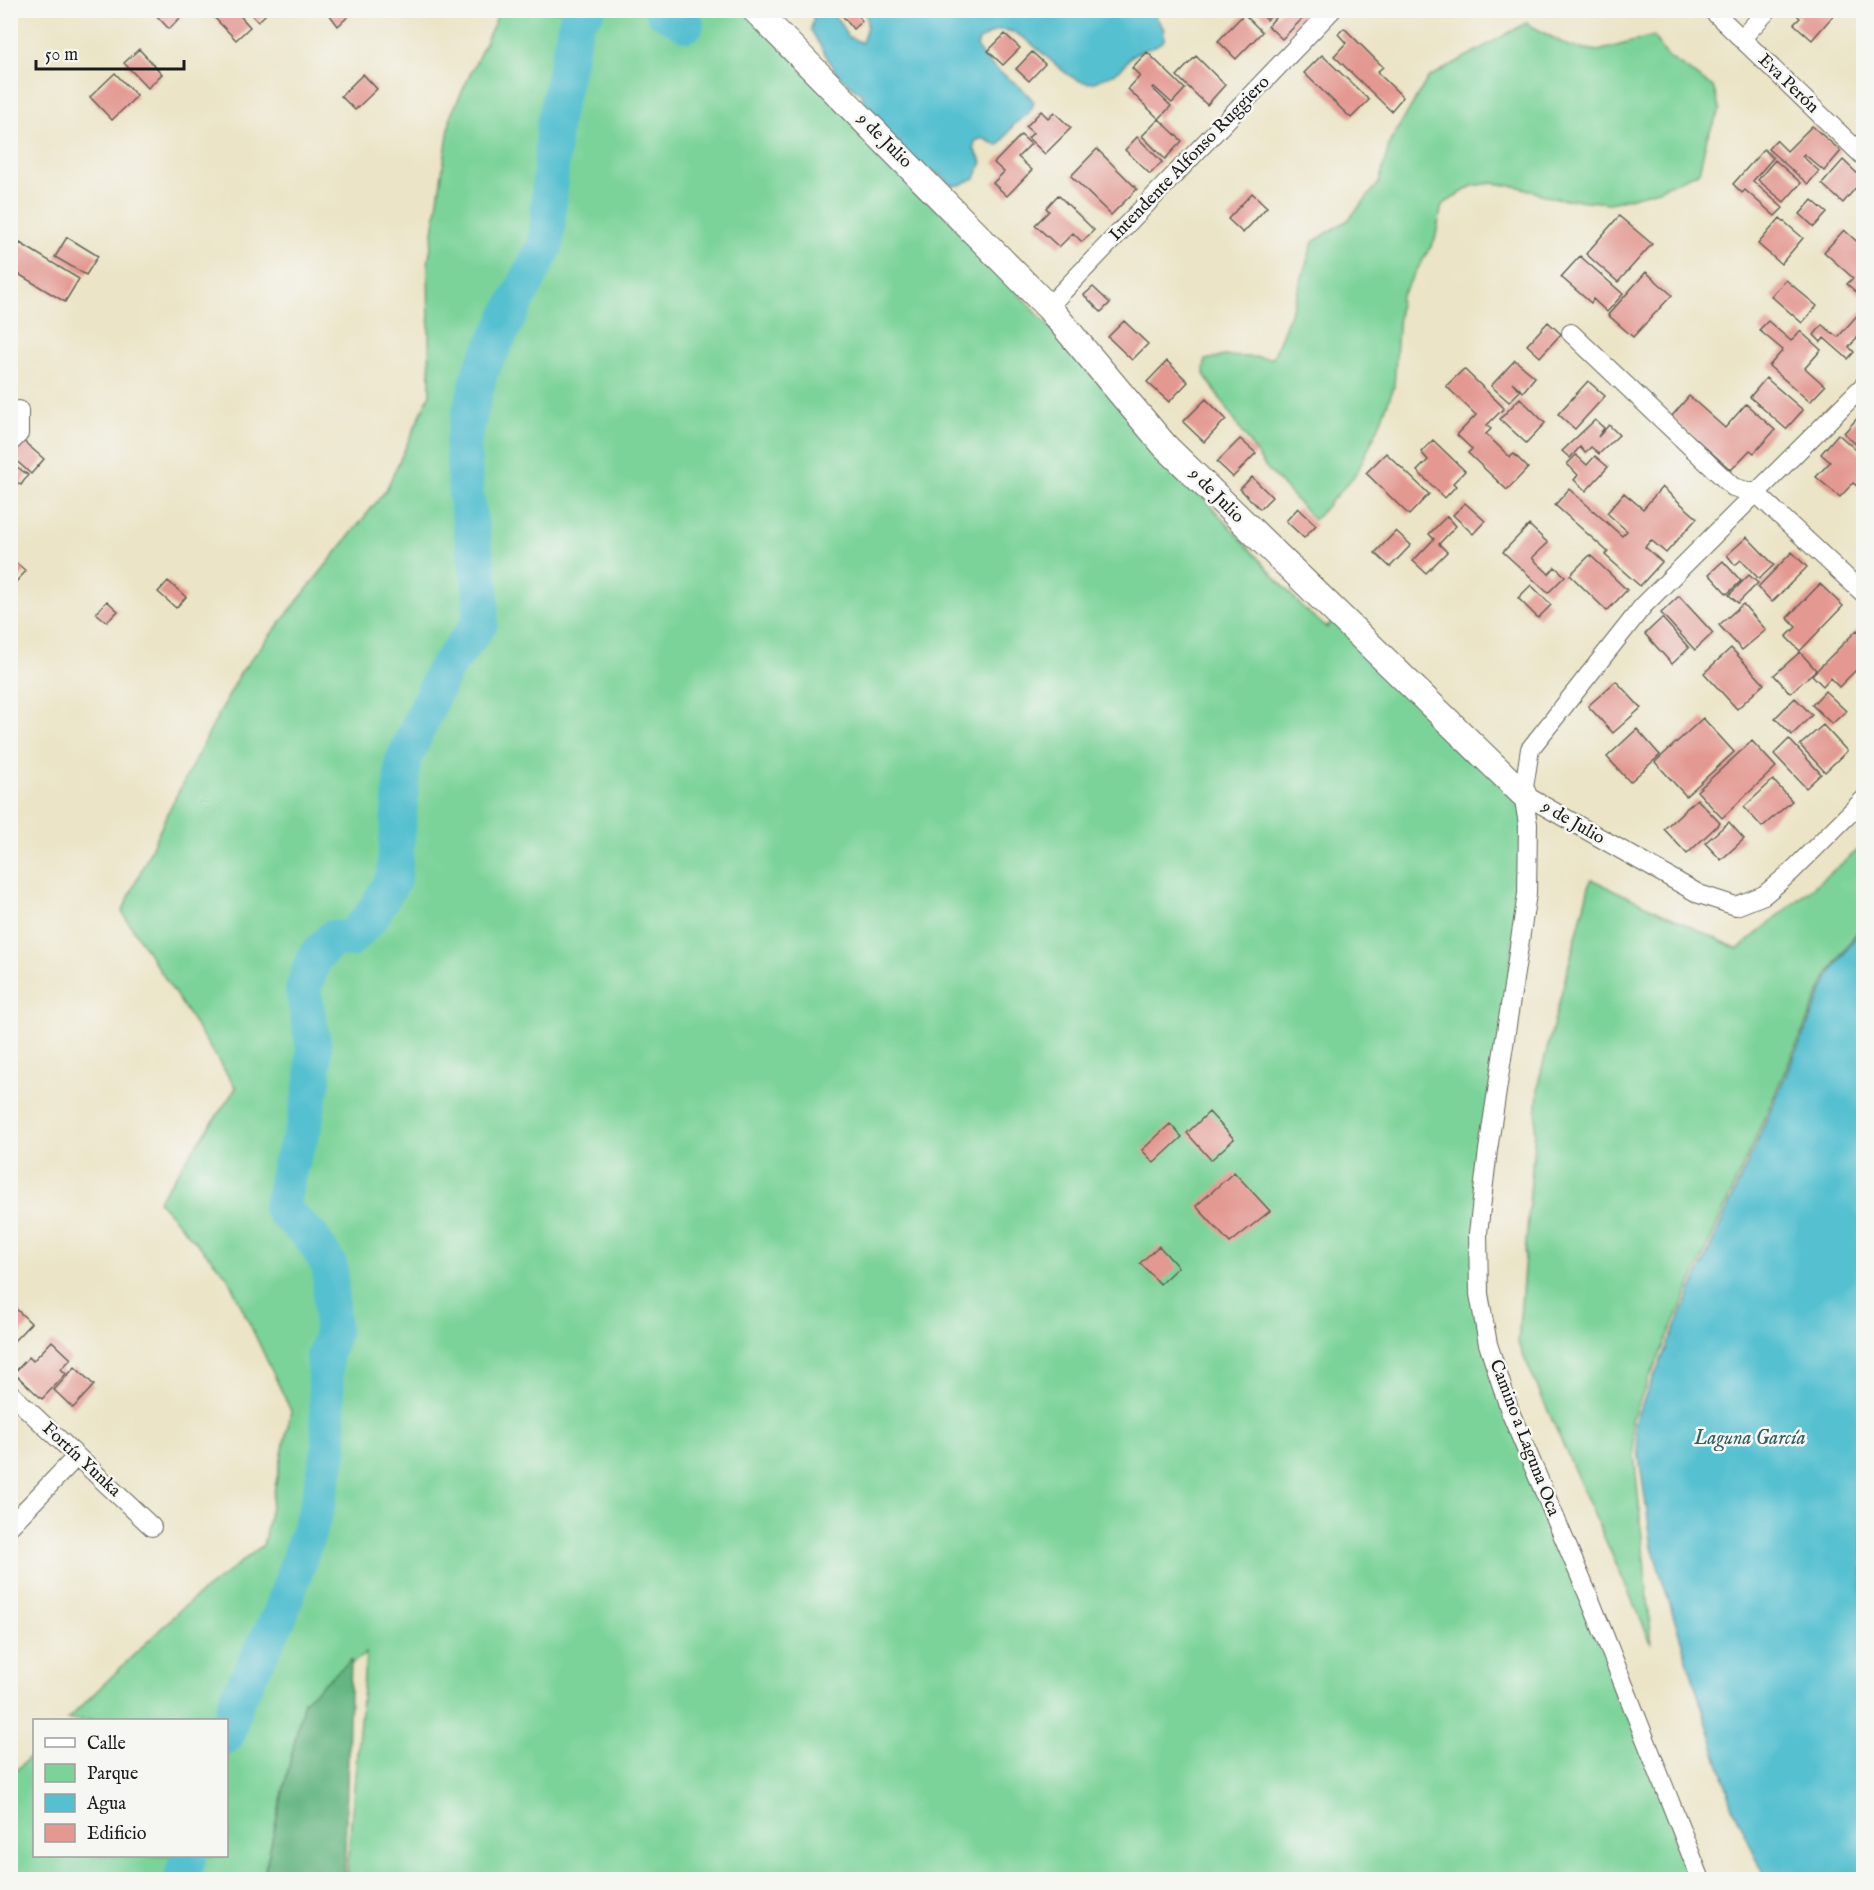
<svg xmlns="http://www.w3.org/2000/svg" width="1874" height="1890" viewBox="0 0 1874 1890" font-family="'IM FELL English',serif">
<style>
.green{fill:#7bd399;stroke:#4c785a;stroke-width:1.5}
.forest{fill:#64b581;stroke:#40684e;stroke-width:1.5}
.water{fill:#55c0d0;stroke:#386e76;stroke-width:1.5}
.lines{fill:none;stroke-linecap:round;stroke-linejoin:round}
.river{stroke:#55c0d0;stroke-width:36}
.building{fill:#e39891}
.street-casing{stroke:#646258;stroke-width:20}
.secondary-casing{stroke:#646258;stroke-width:28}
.street{stroke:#fff;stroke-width:18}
.secondary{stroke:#fff;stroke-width:26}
.labels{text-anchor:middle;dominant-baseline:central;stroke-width:5;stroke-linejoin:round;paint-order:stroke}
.street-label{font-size:18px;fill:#1c1c1c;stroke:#f6f6f2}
.water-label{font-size:20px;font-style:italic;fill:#335e64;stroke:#f6f6f2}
</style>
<rect width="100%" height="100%" fill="#f6f6f2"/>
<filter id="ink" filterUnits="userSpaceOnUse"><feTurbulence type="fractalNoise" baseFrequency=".0167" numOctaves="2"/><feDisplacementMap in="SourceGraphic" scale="12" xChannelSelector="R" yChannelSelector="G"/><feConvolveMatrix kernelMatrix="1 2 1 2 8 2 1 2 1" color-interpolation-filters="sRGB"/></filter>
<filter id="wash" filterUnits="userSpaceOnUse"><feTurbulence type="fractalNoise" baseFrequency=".008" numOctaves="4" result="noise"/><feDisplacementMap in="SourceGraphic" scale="24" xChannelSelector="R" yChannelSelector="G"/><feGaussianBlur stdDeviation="1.35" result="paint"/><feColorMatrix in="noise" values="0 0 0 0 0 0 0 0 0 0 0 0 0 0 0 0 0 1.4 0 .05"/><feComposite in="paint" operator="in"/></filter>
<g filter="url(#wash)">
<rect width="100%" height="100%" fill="#ebe4c6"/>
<path class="green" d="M500 11H754L1044 321 1304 609 1327 628 1337 615 1523 794 1528 824 1478 1233 1488 1345 1701 1879H346L366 1653 304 1701 263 1879 11 1880V1776L34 1752V1856H226V1720H67L183 1607 263 1545 291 1411 227 1276 158 1201 236 1088 122 912 171 806 241 672 386 490 430 394 428 265 451 115Z
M1526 23 1568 46 1598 51 1653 36 1667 56 1713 87 1720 110 1707 137 1699 172 1658 190 1610 203 1553 198 1520 187 1493 183 1472 186 1442 205 1435 240 1400 298 1394 386 1379 426 1356 474 1314 520 1264 465 1204 374 1205 360 1224 356 1273 358 1294 303 1313 242 1348 220 1379 183 1390 142 1428 78Z
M1863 846V923L1828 974 1631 1420 1652 1645 1518 1343 1539 1080 1591 879 1738 949Z"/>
<path class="forest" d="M351 1660 344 1879H263L304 1701Z"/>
<path class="water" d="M1151 10 1164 29V40C1154 50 1142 48 1132 56 1128 59 1126 63 1123 67 1117 73 1102 79 1094 82 1065 90 1031 27 1000 30 993 31 985 37 979 40L977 47C989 71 1019 80 1034 102 1031 114 1022 117 1014 125 1007 132 1006 140 998 146L983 138 975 141 974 149 982 162 975 178 960 185H951L940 175 924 170 867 111 862 95 837 74 811 30 814 14 828 11 840 22 847 36 862 43 867 26 866 11Z
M1863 926V1879H1766L1733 1807 1652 1547 1634 1422 1830 974Z"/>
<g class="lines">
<path class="river" d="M662 10 686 24
M226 1736 237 1699 280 1615 317 1507 330 1448 324 1356 332 1334 330 1267 313 1239 281 1208 290 1165 304 1127 313 1079 314 1048 303 990 314 958 333 938 349 940 371 917 394 878 403 761 443 672 480 623 481 590 466 496 463 442 480 372 546 244 554 124 578 15 587 10
M181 1880 189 1856"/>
</g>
<g id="blocks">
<path class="building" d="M160 10H188L169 29 156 15Z
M212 10H235L250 27 236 40 210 13Z
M247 10H270L258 22Z
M326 10H355L338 26Z
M789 10H804L795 18Z
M838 10H854L862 21 853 29Z
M1257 10H1277L1267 20Z
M1282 10H1311L1282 39 1268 26Z
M1792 10H1838L1812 40 1794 24 1800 18Z
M1244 14 1262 32 1236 59 1218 41Z
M1344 28 1383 67 1377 72 1403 97 1391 111 1334 56 1346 43 1338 34Z
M1005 34 1020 48 1003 65 988 51Z
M139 49 162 74 148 88 124 63Z
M1032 52 1045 64 1029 81 1016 69Z
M1147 52 1185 89 1172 103 1154 87 1152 88 1171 106 1159 119 1128 89 1140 76 1132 68Z
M1322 55 1369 100 1351 118 1304 73Z
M1196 56 1225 85 1207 105 1177 76Z
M115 73 137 96 112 120 90 97Z
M363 74 377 89 355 110 341 96Z
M1041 111 1048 118 1054 112 1071 128 1045 154 1028 138 1033 133 1026 127Z
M1159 119 1182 141 1165 159 1142 136Z
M1812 126 1841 151 1824 171 1804 154 1802 156 1819 171 1808 184 1768 149 1776 140 1787 151Z
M1021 135 1031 144 1018 157 1032 170 1007 196 993 183 1004 172 994 163Z
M1137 137 1162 162 1150 174 1125 150Z
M1097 149 1137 189 1111 215 1071 176Z
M1764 149 1773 158 1753 181 1783 208 1775 216 1745 190 1742 193 1733 184Z
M1775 160 1801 183 1784 202 1758 180Z
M1843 160 1863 179 1843 203 1822 184Z
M1252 193 1267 207 1243 233 1228 219Z
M1058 195 1094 230 1082 242 1073 233 1059 247 1035 225 1049 211 1046 208Z
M1812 200 1827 213 1814 227 1800 214Z
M1619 216 1652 244 1618 282 1586 254Z
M1780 218 1803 238 1781 264 1758 244Z
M1844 230 1863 247 1862 297 1847 284 1853 278 1824 252Z
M67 237 98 256 86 275 55 257Z
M20 243 79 279 65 302 10 269V258Z
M1580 256 1623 294 1607 312 1593 299 1591 303 1561 277Z
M1646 272 1672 295 1633 337 1608 315Z
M1786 280 1817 306 1802 323 1771 296Z
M1093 287 1110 303 1101 312 1084 295Z
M1861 311 1863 313V344L1857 338 1849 347 1854 352 1848 359 1824 338 1821 342 1814 335 1822 325 1838 337Z
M1124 321 1148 344 1132 360 1108 337Z
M1768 321 1791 341 1800 331 1821 350 1805 368 1825 386 1810 402 1769 366 1783 350 1759 330Z
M1548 322 1561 334 1540 357 1527 345Z
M1515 360 1535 377 1523 392 1512 382 1520 391 1509 402 1491 386Z
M1167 361 1188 382 1169 402 1147 382Z
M1464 369 1504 408 1487 425 1491 429 1486 434 1510 457 1514 454 1528 468 1507 490 1468 453 1472 449 1457 435 1476 415 1446 386Z
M1766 378 1803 410 1786 429 1750 397Z
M1588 381 1605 396 1575 429 1558 414Z
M1689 396 1725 428 1746 404 1775 430 1754 453 1750 450 1731 470 1671 417Z
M1520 398 1545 423 1526 443 1500 419Z
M1206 399 1226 419 1204 442 1183 422Z
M1861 414 1863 416V451L1844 433Z
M1595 420 1604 428 1598 437 1609 425 1619 435 1599 454 1591 447 1585 453 1580 447 1570 458 1562 451Z
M1838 434 1863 456V490L1853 483 1840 497 1816 477 1830 462 1821 454Z
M21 439 44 459 31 474 10 455V450Z
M1240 439 1256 453 1233 477 1217 462Z
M1433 440 1465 471 1453 483 1456 486 1445 498 1417 471 1428 460 1421 452Z
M1386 453 1429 494 1409 515 1366 473Z
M1576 455 1587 465 1595 456 1608 467 1586 491 1574 480 1578 475 1567 464Z
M10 462 28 475 21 485 10 478Z
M1252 477 1272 497 1260 509 1240 489Z
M1662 487 1697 518 1666 553 1651 540 1645 547 1662 562 1640 586 1605 555 1608 552 1555 505 1569 489 1622 536 1627 531 1607 513 1624 493 1643 509Z
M1465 503 1485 521 1473 534 1453 515Z
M1298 508 1316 525 1304 538 1286 521Z
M1447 516 1456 526 1439 544 1447 552 1426 573 1413 561 1434 539 1429 534Z
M1529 525 1548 543 1532 558 1549 574 1555 567 1565 576 1548 593 1503 552Z
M1396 531 1411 545 1390 567 1375 553Z
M1747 537 1774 565 1759 579 1741 560 1735 565 1727 555Z
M1792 552 1807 567 1772 602 1758 587Z
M1590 555 1627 590 1607 611 1570 575Z
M10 558 26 571 10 588Z
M1723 561 1741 581 1727 594 1709 574Z
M1749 575 1758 583 1738 603 1729 595Z
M168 581 186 597 176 608 158 592Z
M1820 584 1843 606 1800 651 1786 637 1796 627 1787 618Z
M1531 585 1551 605 1538 618 1518 598Z
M1679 596 1713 633 1695 650 1661 613Z
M107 601 118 611 107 622 96 613Z
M1743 604 1766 630 1742 650 1719 625Z
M1662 618 1689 648 1672 664 1645 634Z
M1857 630 1863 636 1861 659 1863 663 1839 687 1830 678 1823 686 1812 675Z
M1731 648 1764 684 1737 709 1704 673Z
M1800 652 1816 670 1790 693 1774 675Z
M1616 681 1641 708 1613 733 1588 706Z
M1825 691 1846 711 1832 724 1812 705Z
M1795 698 1812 715 1792 735 1775 718Z
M1703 718 1734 752 1686 796 1655 762Z
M1823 725 1847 751 1825 772 1800 745Z
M1637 729 1660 755 1630 782 1607 757Z
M1789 739 1821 774 1806 788 1774 754Z
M1752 741 1776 767 1722 818 1697 791Z
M1773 780 1792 801 1762 827 1744 807Z
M1697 799 1720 823 1687 854 1664 829Z
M1729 822 1744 839 1721 860 1705 843Z
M1209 1112 1234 1139 1211 1160 1187 1133Z
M1170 1124 1182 1137 1154 1163 1142 1150Z
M1234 1172 1270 1211 1230 1243 1196 1206Z
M1159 1246 1178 1267 1160 1284 1140 1263Z
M13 1306 31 1323 12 1343 10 1308Z
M52 1341 71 1359 61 1369 66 1374 42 1399 14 1373 29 1357 33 1361Z
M75 1367 94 1385 73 1408 54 1390Z"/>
</g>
</g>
<g filter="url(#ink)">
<use href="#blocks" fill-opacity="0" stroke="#646258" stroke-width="1.5"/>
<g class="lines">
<defs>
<path id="street" d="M1712 10 1864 157
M1741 39 1768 10
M1048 307 1332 10
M1571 333 1733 487 1757 494 1864 594
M10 443 19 434V410
M1523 794 1699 894 1736 906 1764 895 1791 872 1864 799
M10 1393 152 1527
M10 1526 77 1456
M1701 1880 1591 1602 1511 1414 1488 1344 1479 1294 1478 1233 1488 1150 1527 894 1528 824 1523 794 1530 749 1643 606 1864 385"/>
<path id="secondary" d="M755 10 1048 307 1165 446 1523 794"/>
</defs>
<use href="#street" class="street-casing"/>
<use href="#secondary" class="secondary-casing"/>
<use href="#street" class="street"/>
<use href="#secondary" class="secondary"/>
</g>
</g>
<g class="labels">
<g class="street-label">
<text transform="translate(1788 84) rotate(44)">Eva Perón</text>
<text transform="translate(884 141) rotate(45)">9 de Julio</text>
<text transform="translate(1190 159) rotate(-46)">Intendente Alfonso Ruggiero</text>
<text transform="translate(1216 496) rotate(45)">9 de Julio</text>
<text transform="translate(1573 823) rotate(30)">9 de Julio</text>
<text transform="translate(1524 1438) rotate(69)">Camino a Laguna Oca</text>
<text transform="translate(81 1460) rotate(43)">Fortín Yunka</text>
</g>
<g class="water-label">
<text x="1750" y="1438">Laguna García</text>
</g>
</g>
<rect width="1874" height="1890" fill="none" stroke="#f6f6f2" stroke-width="36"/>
<rect x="33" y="1719" width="195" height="138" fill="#f6f6f2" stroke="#9f9f9c" stroke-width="1.5"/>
<rect x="45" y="1738" width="30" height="9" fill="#ffffff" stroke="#9f9f9c" stroke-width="1.5"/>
<text x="87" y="1749" font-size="18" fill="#1c1c1c">Calle</text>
<rect x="45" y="1764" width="30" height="18" fill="#7bd399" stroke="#9f9f9c" stroke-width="1.5"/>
<text x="87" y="1779" font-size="18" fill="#1c1c1c">Parque</text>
<rect x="45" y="1794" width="30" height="18" fill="#55c0d0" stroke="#9f9f9c" stroke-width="1.5"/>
<text x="87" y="1809" font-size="18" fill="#1c1c1c">Agua</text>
<rect x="45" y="1824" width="30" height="18" fill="#e39891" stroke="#9f9f9c" stroke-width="1.5"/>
<text x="87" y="1839" font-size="18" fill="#1c1c1c">Edificio</text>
<path d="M36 60v9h148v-9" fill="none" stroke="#1c1c1c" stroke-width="3"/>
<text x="45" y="60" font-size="18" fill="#1c1c1c" stroke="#f6f6f2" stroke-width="4.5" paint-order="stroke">50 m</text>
</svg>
